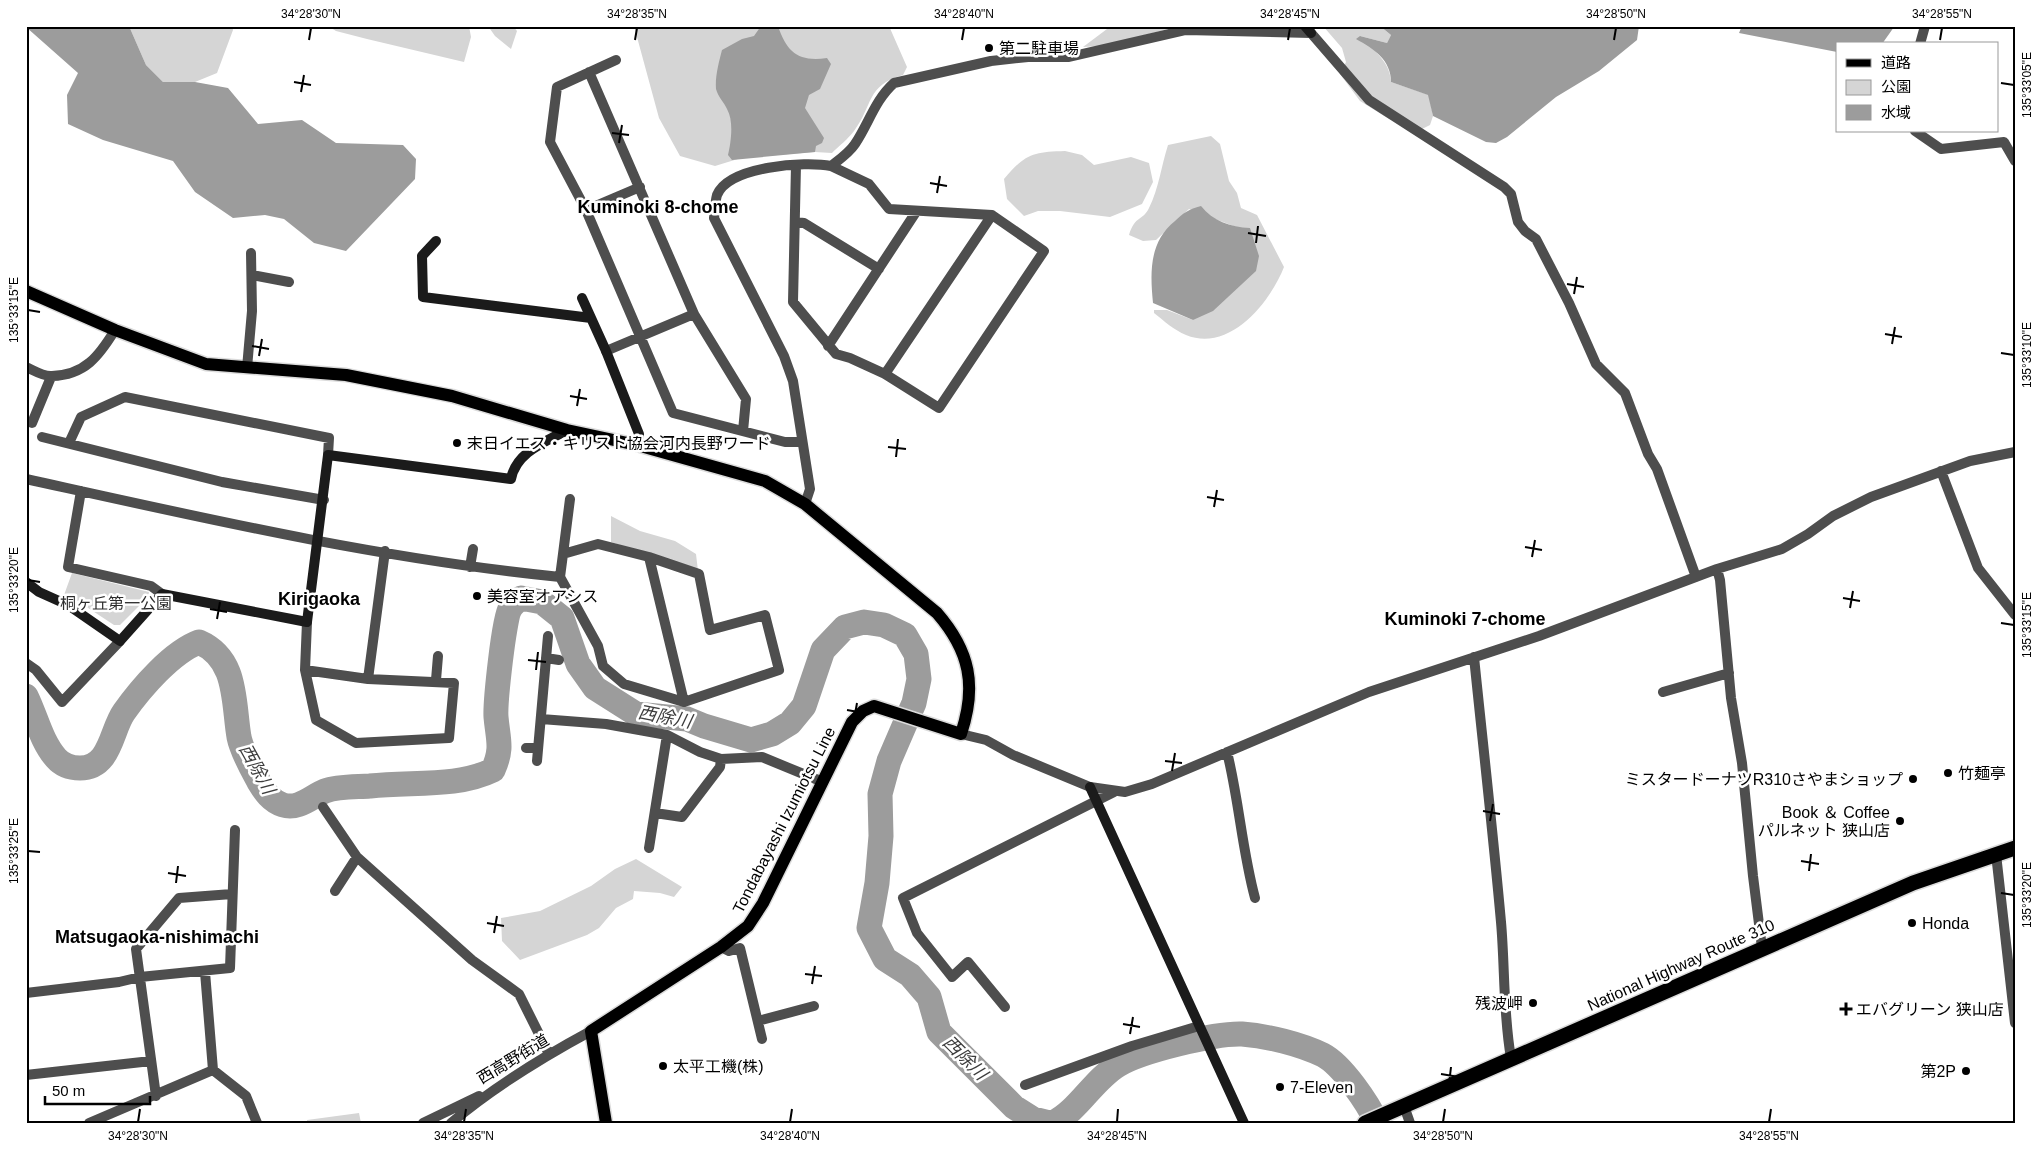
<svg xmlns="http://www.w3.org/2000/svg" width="2041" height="1149" viewBox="0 0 2041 1149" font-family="Arial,'Noto Sans JP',sans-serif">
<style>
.green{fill:#d5d5d5}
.water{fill:#9c9c9c}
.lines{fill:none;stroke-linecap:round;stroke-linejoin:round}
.river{stroke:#9c9c9c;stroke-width:25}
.primary-casing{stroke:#dbdbdb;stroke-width:15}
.highway-casing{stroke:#dbdbdb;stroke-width:18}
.street{stroke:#4e4e4e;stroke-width:10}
.secondary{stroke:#1b1b1b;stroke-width:10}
.primary{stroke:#000;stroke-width:12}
.highway{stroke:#000;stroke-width:15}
.ticks{fill:none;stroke:#000;stroke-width:2}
.poi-dot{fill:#000;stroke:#fff;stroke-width:2}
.labels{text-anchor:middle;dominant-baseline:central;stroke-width:5;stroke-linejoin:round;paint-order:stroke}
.poi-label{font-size:16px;fill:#000;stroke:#fff;text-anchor:start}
.park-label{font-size:16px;fill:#2c2c2c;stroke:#fff}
.street-label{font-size:16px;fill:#000;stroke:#fff}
.neighbourhood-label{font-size:18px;font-weight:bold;fill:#000;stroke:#fff}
.water-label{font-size:18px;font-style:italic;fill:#3d3d3d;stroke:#fff}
.neatline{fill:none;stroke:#000;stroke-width:2}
.ticks-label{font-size:12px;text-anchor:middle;fill:#000}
</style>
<rect width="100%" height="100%" fill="#fff"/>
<path class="green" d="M129 26H232L233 30 217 73 195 82H163L146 65Z
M328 26H469L471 37 464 62 367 39 336 31Z
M488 26H513L517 31 511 49 495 36Z
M634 26H889L907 67 903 75C866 85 873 106 854 131 848 139 839 146 832 153L815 152 741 158 715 166 680 156 659 118Z
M1111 26 1142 28 1180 26 1101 46 1083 47Z
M1323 26H1380L1391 35 1387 43 1360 36C1374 51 1390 61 1391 82L1429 95 1433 116 1430 125 1418 131 1389 119 1360 101 1340 74 1346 62 1342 48Z
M1211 136 1220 144 1229 181 1237 193 1241 208 1257 215 1284 267C1270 303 1229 353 1186 335 1174 330 1164 321 1154 313V310H1167L1193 320 1236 227 1189 209 1156 240 1143 241 1129 235C1135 215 1143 221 1149 208 1159 188 1161 167 1168 145Z
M1065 151 1082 155 1094 165 1131 157 1149 163 1153 182 1142 204 1110 217 1060 211H1038L1024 216 1007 199 1004 179C1025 154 1033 152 1065 151Z
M611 516 640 531 675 541 696 554 698 571 611 542Z
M72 573 149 592 148 597 120 625H114L76 600 64 595Z
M636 859 682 887 674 897 660 893 634 891 633 899 616 908 599 928 587 935 520 960 502 941 501 918 540 911 591 886 615 869Z
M359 1113 361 1123H307V1120Z"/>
<path class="water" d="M129 26 146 65 163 82H195L228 88 258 124 302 120 336 143 403 145 416 159 415 179 346 251 314 243 284 219 265 215 233 218 195 192 173 161 103 140 68 124 67 95 78 73 26 27Z
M761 26H778C787 53 799 62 827 58L831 64 820 89 809 95 805 108 824 138 822 143 816 146 815 152 732 160 728 155C731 142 734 121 727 109 724 102 718 97 716 89 715 76 719 62 722 50L742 39 754 36Z
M1380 26H1639L1637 40 1599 71 1556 97 1507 137 1496 143 1486 142 1433 116 1428 95 1391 82C1391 60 1374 49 1356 39L1360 36 1387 43 1391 35Z
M1742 26H1893L1894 27 1882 44H1837V52L1739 33Z
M1201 206C1213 221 1230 227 1250 228L1259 256 1256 271 1213 311 1193 320 1153 303C1150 272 1149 242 1175 221 1183 213 1189 209 1201 206Z"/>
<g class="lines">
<path class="river" d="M26 696C36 716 41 741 56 758 62 765 71 768 80 768 111 768 111 730 124 712 141 688 172 652 199 642 238 659 233 702 239 737 242 752 252 769 259 782 265 792 271 801 283 805 299 810 312 796 325 791 338 786 356 787 370 786 411 781 456 788 493 770 503 748 498 740 496 717 495 703 504 618 510 609 512 605 517 601 521 598L542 602 562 618 578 664 595 688 636 714 687 719 704 726 751 740 772 734 790 723 804 706 823 650 845 627 864 622 884 625 905 635 916 654 919 679 914 703 889 761 880 794 881 836 877 883 869 928 885 959 910 975 929 997 939 1032 1014 1107 1033 1119 1049 1123
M1053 1123C1079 1110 1093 1080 1118 1065 1141 1051 1215 1033 1242 1034 1268 1036 1300 1044 1323 1055 1342 1065 1368 1103 1377 1123"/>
<defs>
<path id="primary" d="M26 291 115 330 206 364 346 375 452 396 567 430 637 445 765 481 805 504 937 613C970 651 977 686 961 734L874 706 863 711 852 722 763 903 748 926 721 947 591 1031 606 1123"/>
<path id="highway" d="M1365 1123 1913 883 2015 848"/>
</defs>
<use href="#primary" class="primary-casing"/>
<use href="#highway" class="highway-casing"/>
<path class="street" d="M1920 44 1925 26
M616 60 557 87 550 142 586 210 673 413 785 442H802
M589 72 694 314 746 399 743 431
M1915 131 1941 149 2004 142 2015 161
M796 165 793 302 836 354 850 358 885 374 939 408 1044 251 992 215 889 209 869 184 831 166
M586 210 640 187
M795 222 804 223 879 269
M252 275 289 282
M828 346 916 212
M606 351 694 314
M26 367C33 370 44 377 52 376 85 375 99 356 115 330
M247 368 252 311 251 253
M885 374 992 215
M32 423 51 377
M42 437 222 482 324 500
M69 443 81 417 125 397 329 438 328 455
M1941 471 1978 568 2015 615
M26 479C203 518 380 559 560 577L598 646 603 666 624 684 684 702 649 557 598 544 563 554 560 577
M81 491 68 567 151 586 162 594
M805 504 810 489 793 381 784 356 714 218C715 211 715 202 717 195 729 166 805 161 831 166 840 159 849 153 855 144 869 123 875 100 894 83L991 61 1028 57H1069L1186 30 1311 33 1369 100 1504 187 1511 194 1518 222 1525 231 1536 239 1569 303 1596 364 1625 393 1648 454 1657 469 1696 577
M563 554 570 499
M649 557 699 574 710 630 765 615 779 670 684 702
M470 567 473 549
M1717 569 1720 580 1731 698 1742 763 1753 876 1762 948
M1474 657C1483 745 1493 833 1501 922 1505 967 1503 1013 1511 1058
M546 658 559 660
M26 663 36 670 62 702 120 641
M305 670 368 679 454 683 449 738 356 743 316 720 305 670 307 622
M368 679 385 551
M436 680 438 656
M1663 692 1729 673
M541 719 606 724 667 735 700 752 721 759 762 757 823 782
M961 734 986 740 1013 755 1090 787 1125 792 1152 784 1369 692 1539 636 1717 569 1782 549 1808 534 1833 516 1871 497 1970 461 2015 452
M526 748H538
M1227 752C1239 800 1242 850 1255 898
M537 761 548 636
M323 807 357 857 472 960 519 994 549 1054
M655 813 682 817 720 767 721 759
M649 848 667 735
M1996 854 2015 1023
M335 891 357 857
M721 947 729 951 740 948 762 1039
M205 972 213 1070 246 1096 257 1123
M26 993 119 982 140 977 230 968 235 830
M1005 1007 968 962 952 977 917 933 903 898 1114 792
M758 1021 814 1006
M26 1075 151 1061
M1025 1085 1132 1046 1199 1026
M156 1096 136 949 179 898 232 894
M1404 1106 1410 1123
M89 1123 213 1070
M423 1123 479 1096
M451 1123C495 1086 541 1058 591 1031"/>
<path class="secondary" d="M1305 26 1311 33
M436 241 422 256 423 297 591 318
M582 298 606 351 639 434 637 445
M26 582 39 592 68 605 120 641 162 594 307 622 328 455 511 479C516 452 545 442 567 430
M1090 787 1244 1123"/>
<use href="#primary" class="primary"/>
<use href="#highway" class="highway"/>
</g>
<path class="ticks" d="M309 40 311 28M635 40 637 28M962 40 964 28M1288 40 1290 28M1614 40 1616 28M1940 40 1942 28M294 82 311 85M2001 83 2014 85M301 92 304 75M612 133 629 135M619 143 622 125M930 183 947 186M937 193 940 176M1248 233 1266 236M1256 243 1258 226M1567 284 1584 287M1574 294 1577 277M28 310 40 312M1885 334 1902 337M1892 344 1895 327M252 346 269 349M2001 353 2014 355M259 356 262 339M570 396 587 399M577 406 580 389M888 447 906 449M896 457 898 439M1207 497 1224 500M1214 507 1217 490M1525 547 1542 550M1532 557 1535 540M28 580 40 582M1843 598 1860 601M1850 608 1853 591M210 609 227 612M217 619 220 602M2001 623 2014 625M528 660 546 662M536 670 538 652M847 710 864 713M854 720 857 703M1165 761 1182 763M1172 771 1175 753M1483 811 1500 814M1490 821 1493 804M28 851 40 852M1801 861 1819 864M1809 871 1811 854M168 873 186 876M176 883 178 866M2001 893 2014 895M487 923 504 926M494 933 497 916M805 974 822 976M812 984 815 966M1123 1024 1140 1027M1130 1034 1133 1017M1441 1074 1459 1077M1449 1084 1451 1067M138 1122 140 1109M464 1122 466 1109M790 1122 792 1109M1117 1122 1118 1109M1443 1122 1445 1109M1769 1122 1771 1109"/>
<g class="poi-dot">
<circle cx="989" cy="48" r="5"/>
<circle cx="457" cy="443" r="5"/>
<circle cx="477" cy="596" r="5"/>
<circle cx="1948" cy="773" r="5"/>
<circle cx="1913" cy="779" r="5"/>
<circle cx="1900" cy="821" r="5"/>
<circle cx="1912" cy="923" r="5"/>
<circle cx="1533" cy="1003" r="5"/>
<path d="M1843.5 1001.5h5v5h5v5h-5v5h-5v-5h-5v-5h5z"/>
<circle cx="663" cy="1066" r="5"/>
<circle cx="1966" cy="1071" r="5"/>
<circle cx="1280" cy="1087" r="5"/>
</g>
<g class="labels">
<g class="poi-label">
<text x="999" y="48">第二駐車場</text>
<text x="467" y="443">末日イエス・キリスト協会河内長野ワード</text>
<text x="487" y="596">美容室オアシス</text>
<text x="1958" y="773">竹麺亭</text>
<text x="1903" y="779" text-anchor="end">ミスタードーナツR310さやまショップ</text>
<text x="1890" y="812" text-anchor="end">Book ＆ Coffee<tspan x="1890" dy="18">パルネット 狭山店</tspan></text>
<text x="1922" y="923">Honda</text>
<text x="1523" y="1003" text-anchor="end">残波岬</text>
<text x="1856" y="1009">エバグリーン 狭山店</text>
<text x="673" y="1066">太平工機(株)</text>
<text x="1956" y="1071" text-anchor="end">第2P</text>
<text x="1290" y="1087">7-Eleven</text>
</g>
<g class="park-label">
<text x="116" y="603">桐ヶ丘第一公園</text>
</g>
<g class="street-label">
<text transform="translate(784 820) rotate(-63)">Tondabayashi Izumiotsu Line</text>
<text transform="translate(1681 965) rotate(-24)">National Highway Route 310</text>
<text transform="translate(513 1059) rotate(-31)">西高野街道</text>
</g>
<g class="neighbourhood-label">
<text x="658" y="207">Kuminoki 8-chome</text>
<text x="319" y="599">Kirigaoka</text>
<text x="1465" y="619">Kuminoki 7-chome</text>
<text x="157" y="937">Matsugaoka-nishimachi</text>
</g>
<g class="water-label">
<text transform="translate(665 717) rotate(11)">西除川</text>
<text transform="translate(257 769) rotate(61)">西除川</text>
<text transform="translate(965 1058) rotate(45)">西除川</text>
</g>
</g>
<rect width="2041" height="1149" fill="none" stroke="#ffffff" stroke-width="55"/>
<rect x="1836" y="42" width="162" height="90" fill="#ffffff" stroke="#999999"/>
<rect x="1846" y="59" width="25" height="8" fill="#000000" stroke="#999999"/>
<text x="1881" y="68" font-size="15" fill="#000000">道路</text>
<rect x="1846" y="80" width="25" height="15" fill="#d5d5d5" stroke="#999999"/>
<text x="1881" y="92" font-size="15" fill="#000000">公園</text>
<rect x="1846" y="105" width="25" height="15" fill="#9c9c9c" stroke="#999999"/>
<text x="1881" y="118" font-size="15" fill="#000000">水域</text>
<path d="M45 1096v8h105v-8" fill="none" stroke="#000000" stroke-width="2.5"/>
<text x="52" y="1096" font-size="15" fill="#000000" stroke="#ffffff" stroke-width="4" paint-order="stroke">50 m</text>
<rect x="28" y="28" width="1986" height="1094" class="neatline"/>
<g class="ticks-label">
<text x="311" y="18">34°28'30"N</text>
<text x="637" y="18">34°28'35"N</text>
<text x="964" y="18">34°28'40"N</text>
<text x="1290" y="18">34°28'45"N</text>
<text x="1616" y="18">34°28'50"N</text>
<text x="1942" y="18">34°28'55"N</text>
<text transform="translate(2027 85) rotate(-90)" y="4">135°33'05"E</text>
<text transform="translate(14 310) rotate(-90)" y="4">135°33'15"E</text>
<text transform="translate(2027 355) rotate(-90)" y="4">135°33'10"E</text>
<text transform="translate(14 580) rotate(-90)" y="4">135°33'20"E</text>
<text transform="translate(2027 625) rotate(-90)" y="4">135°33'15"E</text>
<text transform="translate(14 851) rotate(-90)" y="4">135°33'25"E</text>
<text transform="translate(2027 895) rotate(-90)" y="4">135°33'20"E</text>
<text x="138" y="1140">34°28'30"N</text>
<text x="464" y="1140">34°28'35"N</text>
<text x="790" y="1140">34°28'40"N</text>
<text x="1117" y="1140">34°28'45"N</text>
<text x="1443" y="1140">34°28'50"N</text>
<text x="1769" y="1140">34°28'55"N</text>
</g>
</svg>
